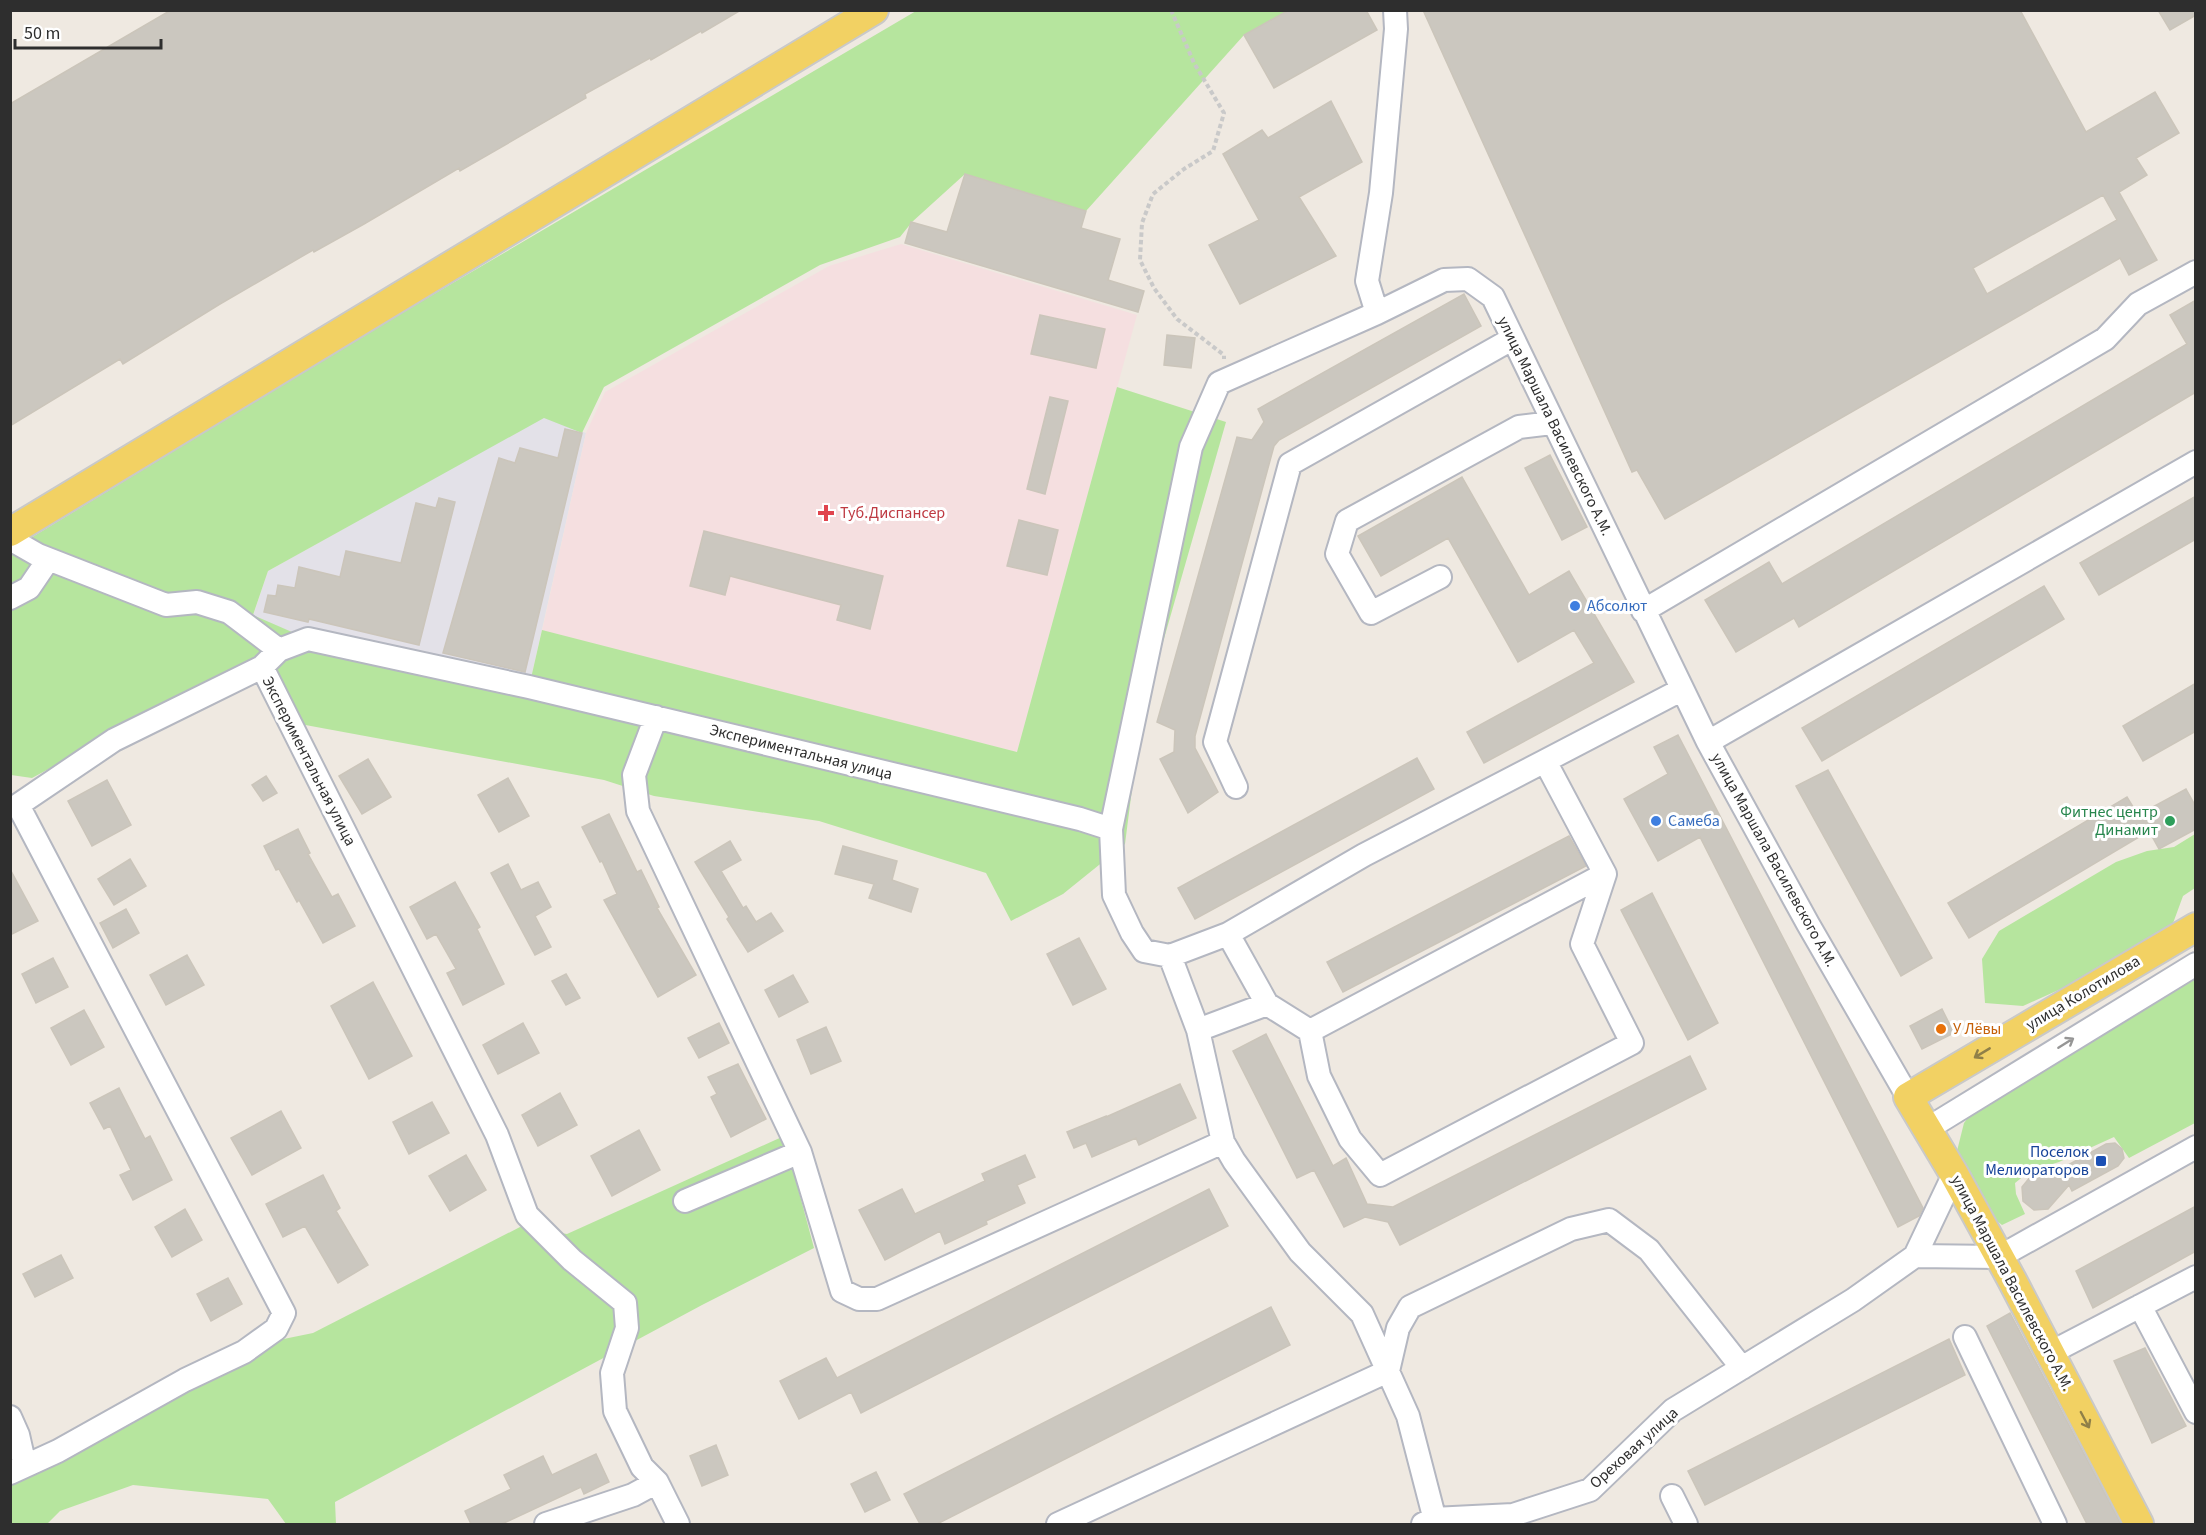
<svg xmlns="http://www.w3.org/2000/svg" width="2206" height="1535" viewBox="0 0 2206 1535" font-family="'Source Sans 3',sans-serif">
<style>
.industrial{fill:#e3e1e8}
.medical{fill:#f5dfe0}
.green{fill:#b6e59e}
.building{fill:#cbc7bf;stroke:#cbc5ba;stroke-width:1.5;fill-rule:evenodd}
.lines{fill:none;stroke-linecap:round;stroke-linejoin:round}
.minor-casing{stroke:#b4b7c1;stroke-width:26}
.major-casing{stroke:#c9c9c9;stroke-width:32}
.path{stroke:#c9c9c9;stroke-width:4;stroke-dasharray:4.5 3;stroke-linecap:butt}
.minor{stroke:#fff;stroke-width:22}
.major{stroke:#f2d163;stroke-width:28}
.oneway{stroke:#969696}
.oneway2{stroke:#908048}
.health-dot{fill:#e0444e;stroke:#fff;stroke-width:2}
.shop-dot{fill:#3f7fe0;stroke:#fff;stroke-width:2}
.leisure-dot{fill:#2e9e5b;stroke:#fff;stroke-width:2}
.food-dot{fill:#e8710a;stroke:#fff;stroke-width:2}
.transit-dot{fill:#1a4fb4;stroke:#fff;stroke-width:2}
.labels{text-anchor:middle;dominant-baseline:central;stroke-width:6;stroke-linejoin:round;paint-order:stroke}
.street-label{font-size:16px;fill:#2e2e2e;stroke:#fff}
.health-label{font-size:16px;fill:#be3a42;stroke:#fff;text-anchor:start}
.shop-label{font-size:16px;fill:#366cbe;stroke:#fff;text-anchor:start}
.leisure-label{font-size:16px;fill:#27864d;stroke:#fff;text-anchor:end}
.food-label{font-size:16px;fill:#c56008;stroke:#fff;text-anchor:start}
.transit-label{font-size:16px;fill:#164399;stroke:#fff;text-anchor:end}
</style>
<rect width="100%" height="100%" fill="#efe9e1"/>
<path class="industrial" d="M544 417 586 433 529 687 308 639 253 616 268 571Z"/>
<path class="medical" d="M901 244 1137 315 1017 752 542 631 586 433 605 392 829 266Z"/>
<path class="green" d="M916 11H1289L1244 35 1086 211 965 174 912 222 900 237 820 265 604 387 582 433 544 418 268 571 253 615 308 639 529 687 542 630 1017 752 1117 387 1226 422 1141 719 1125 844 1063 894 1011 921 986 873 819 821 654 796 604 780 300 724 238 667 32 778 11 775V550L354 341Z
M2195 834V888L2183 896 2172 926 2105 969 2023 1006 1985 1003 1982 959 1999 931 2116 862 2147 851 2174 847Z
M2195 979V1123L2129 1158 2114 1137 2059 1162 2030 1171 2015 1183 2016 1194 2025 1214 2002 1225 1992 1217 1969 1178 1957 1151 1964 1123 1974 1110Z
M784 1136 814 1248 702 1305 335 1502 336 1524H286L268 1499 133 1485 60 1511 47 1524H11V1468L269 1342 313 1333 520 1227 567 1234Z"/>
<path class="building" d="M171 10H741L702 33 701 31 651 60 650 58 585 94 586 98 460 171 459 168 364 224 314 252 313 250 220 304 123 364 120 359 10 426V104Z
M1289 10H1366L1377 30 1274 88 1244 35Z
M1423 10H2020L2086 132 2155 92 2179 133 2136 158 2147 175 2119 192 2157 260 2129 275 2120 258 1665 519 1637 470 1632 472ZM2103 195 2117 220 1987 294 1973 268Z
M2158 10H2196V15L2170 30Z
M1331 101 1362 162 1299 197 1336 256 1240 304 1209 245 1259 220 1223 154 1262 130 1268 138Z
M965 174 1086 211 1081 228 1120 239 1108 280 1144 291 1138 312 905 243 911 222 947 232Z
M1464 294 1481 326 1279 440 1274 446 1195 736V748L1218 792 1188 813 1160 759 1174 752 1175 730 1157 722 1237 437 1252 440 1264 422 1258 409Z
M2196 300V392L1799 627 1794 618 1736 652 1705 600 1769 562 1782 584 2187 344 2170 315Z
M1040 315 1105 329 1096 368 1031 354Z
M1167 335 1195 338 1191 368 1164 365Z
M1050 397 1068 401 1045 494 1027 489Z
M565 429 582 433 525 672 443 653 499 458 515 463 520 448 558 458Z
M1550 455 1587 527 1562 540 1525 468Z
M1462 477 1529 595 1569 571 1634 682 1484 763 1467 732 1594 663 1574 630 1518 662 1448 538 1381 576 1358 536Z
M2196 496V539L2099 595 2080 563Z
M439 498 455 502 419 645 309 619 308 622 264 612 268 595 276 596 278 585 295 588 299 567 340 577 346 551 401 563 416 503 436 508Z
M1019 520 1058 530 1047 575 1007 566Z
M704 531 883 576 870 629 837 620 841 605 730 576 725 595 690 586Z
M2044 586 2064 619 1822 761 1802 728Z
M2196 683V731L2143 761 2123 726Z
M1678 735 1923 1208 1919 1216 1898 1227 1700 837 1658 861 1624 799 1668 774 1654 747Z
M1417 758 1434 789 1195 919 1178 888Z
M368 759 391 797 362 814 339 776Z
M1828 770 1932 958 1901 976 1796 786Z
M266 776 277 793 263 801 252 785Z
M508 778 529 816 499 832 478 795Z
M107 780 131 825 92 846 68 801Z
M2186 789 2196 807V829L2159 849 2149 831 1969 938 1948 903 2127 797 2138 815Z
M609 814 637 872 641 870 659 907 657 908 696 975 658 997 604 900 617 894 602 861 600 862 582 827Z
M298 829 310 853 308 854 332 897 338 894 355 926 323 943 299 900 297 902 279 869 276 870 264 846Z
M1569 836 1586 866 1343 992 1327 962Z
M730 841 741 860 721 871 743 908 746 906 756 922 771 913 783 931 748 952 727 919 729 917 695 862Z
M843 846 897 861 892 880 918 889 911 912 869 898 874 884 835 874Z
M130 859 146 886 114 905 98 879Z
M508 864 521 890 538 882 551 907 535 916 551 947 535 955 491 873Z
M10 869 38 921 10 935Z
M455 882 480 927 477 929 504 984 463 1005 447 973 456 969 436 934 427 939 410 907Z
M1652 893 1718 1023 1688 1040 1621 910Z
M126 909 139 933 113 948 100 923Z
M1079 938 1106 989 1073 1005 1047 954Z
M187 955 204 985 166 1005 150 975Z
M53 958 68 987 36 1003 22 974Z
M566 974 580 998 566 1005 552 981Z
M793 975 808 1002 779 1017 765 990Z
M373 982 412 1056 369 1079 331 1006Z
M1942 1009 1954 1033 1922 1049 1910 1026Z
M84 1010 104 1047 71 1065 51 1028Z
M523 1023 539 1053 498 1074 483 1045Z
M719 1023 729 1043 699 1058 688 1038Z
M826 1027 841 1061 811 1074 797 1040Z
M1266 1034 1333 1166 1346 1158 1367 1204 1393 1207 1690 1056 1706 1089 1400 1245 1388 1222 1365 1217 1344 1227 1314 1170 1297 1178 1233 1051Z
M738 1064 766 1119 731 1137 711 1097 717 1094 708 1077Z
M1180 1084 1196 1118 1139 1145 1136 1138 1092 1157 1086 1143 1074 1148 1067 1132 1106 1116V1117Z
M119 1088 145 1139 150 1136 172 1180 133 1200 120 1175 131 1170 110 1126 104 1129 90 1103Z
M560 1093 577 1125 538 1146 522 1115Z
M432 1102 449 1133 409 1154 393 1122Z
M281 1111 301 1148 252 1175 231 1138Z
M639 1130 660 1170 612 1196 591 1156Z
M2115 1143 2122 1149 2124 1158 2118 1166 2072 1191 2069 1185 2048 1209 2034 1210 2023 1201 2022 1187 2031 1176 2050 1175 2106 1144Z
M466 1155 486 1190 450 1211 429 1176Z
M1025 1155 1035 1177 1017 1185 1025 1203 986 1221 987 1224 945 1244 940 1231 885 1260 859 1210 902 1189 915 1214 985 1181 982 1174Z
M323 1175 340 1208 336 1211 368 1265 338 1283 305 1226 283 1237 266 1204Z
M1209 1189 1228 1226 861 1413 851 1392 799 1419 780 1381 826 1358 837 1378Z
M2196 1206V1251L2093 1308 2076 1271Z
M185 1209 202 1240 172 1257 155 1227Z
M61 1255 73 1278 35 1297 23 1274Z
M228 1278 242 1304 211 1321 197 1294Z
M1271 1307 1290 1345 937 1524H920L904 1494Z
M2010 1313 2121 1524H2087L1987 1326Z
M1949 1339 1965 1375 1705 1505 1688 1471Z
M2145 1348 2186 1426 2152 1443 2114 1361Z
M716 1445 728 1475 702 1486 690 1456Z
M596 1454 609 1482 584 1494 581 1487 502 1524H471L465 1511 511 1489 504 1475 543 1456 552 1475Z
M876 1472 890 1500 865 1512 851 1484Z"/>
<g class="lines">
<defs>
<path id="minor" d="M1377 313 1367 281 1381 193 1396 29 1395 10
M10 539 38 555 166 605 197 602 229 612 279 650
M1440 577 1371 613 1337 554 1347 521 1519 427 1552 423
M10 598 29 588 48 560
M1643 611 2105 339 2138 304 2196 272
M656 717 634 775 638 811 800 1152 842 1291 859 1299H877L1223 1142
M1708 742 2196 462
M1545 761 1364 855 1228 934 1170 956 1144 951 1132 933 1114 895 1111 829 1191 447 1219 383 1377 313 1444 280 1468 279 1493 297 1708 742 1808 924 1908 1097
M1236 787 1215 742 1290 464 1512 339
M1605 874 1582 944 1632 1043 1380 1175 1350 1139 1319 1076 1310 1031 1605 874 1545 761 1681 690
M1228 934 1267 1004 1310 1031
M1170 956 1198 1030 1223 1142 1234 1161 1300 1252 1362 1314 1408 1416 1436 1524
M1198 1030 1267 1004
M1927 1129 2196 964
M685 1201 800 1152
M1915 1256 1999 1257 2196 1147
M2140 1306 2196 1412
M1965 1337 2055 1524
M2050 1353 2196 1277
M10 1417 18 1435 25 1466
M10 1473 58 1451 185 1380 244 1352 276 1329 284 1313 18 805 114 740 262 667
M1672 1496 1686 1524
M546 1524 633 1495 657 1482
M678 1524 657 1482 642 1467 615 1411 612 1373 627 1328 625 1303 572 1260 527 1215 497 1135 262 667 279 650 308 639 529 687 1080 819 1111 829
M1058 1524 1388 1371 1398 1328 1410 1307 1571 1229 1609 1220 1649 1250 1742 1368
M1423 1524 1433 1519 1513 1515 1590 1490 1673 1410 1853 1300 1915 1256 1954 1174"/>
<path id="major" d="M10 532 874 10
M2139 1524 2012 1280 1954 1174 1908 1097 2196 927"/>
</defs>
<use href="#minor" class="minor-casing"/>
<use href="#major" class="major-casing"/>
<path class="path" d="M1171 10 1194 63 1224 113 1213 151 1184 169 1153 194 1142 223 1140 260 1154 288 1177 319 1224 355V359"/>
<use href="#minor" class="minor"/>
<use href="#major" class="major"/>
</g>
<defs><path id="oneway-shaft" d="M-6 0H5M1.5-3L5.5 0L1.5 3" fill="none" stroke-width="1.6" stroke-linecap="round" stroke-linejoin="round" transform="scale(1.5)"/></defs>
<use class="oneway" href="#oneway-shaft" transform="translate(2066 1043) rotate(-32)"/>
<g class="oneway2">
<use href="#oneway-shaft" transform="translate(1982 1053) rotate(149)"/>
<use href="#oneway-shaft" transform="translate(2085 1420) rotate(62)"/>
</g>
<path class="health-dot" d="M823 504h6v6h6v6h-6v6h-6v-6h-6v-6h6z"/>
<g class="shop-dot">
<circle cx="1575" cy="606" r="6"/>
<circle cx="1656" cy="821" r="6"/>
</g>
<circle class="leisure-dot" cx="2170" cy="821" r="6"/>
<circle class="food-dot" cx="1941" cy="1029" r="6"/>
<rect class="transit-dot" x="2095" y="1155" width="12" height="12" rx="3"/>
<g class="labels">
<g class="street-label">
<text transform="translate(1555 426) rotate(64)">улица Маршала Василевского А.М.</text>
<text transform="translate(801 752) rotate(14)">Экспериментальная улица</text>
<text transform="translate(309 761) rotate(63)">Экспериментальная улица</text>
<text transform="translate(1774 860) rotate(61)">улица Маршала Василевского А.М.</text>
<text transform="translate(2083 993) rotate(-31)">улица Колотилова</text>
<text transform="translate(2012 1283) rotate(62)">улица Маршала Василевского А.М.</text>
<text transform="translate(1634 1448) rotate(-42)">Ореховая улица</text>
</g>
<g class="health-label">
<text x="840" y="513">Туб.Диспансер</text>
</g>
<g class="shop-label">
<text x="1587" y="606">Абсолют</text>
<text x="1668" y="821">Самеба</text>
</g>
<g class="leisure-label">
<text x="2158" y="812">Фитнес центр<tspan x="2158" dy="18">Динамит</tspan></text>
</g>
<g class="food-label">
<text x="1953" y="1029">У Лёвы</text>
</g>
<g class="transit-label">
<text x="2089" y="1152">Поселок<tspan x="2089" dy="18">Мелиораторов</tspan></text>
</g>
</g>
<rect width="2206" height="1535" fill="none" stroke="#2e2e2e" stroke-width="24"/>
<path d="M15 39v9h146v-9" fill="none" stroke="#2e2e2e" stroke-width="3"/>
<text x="24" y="39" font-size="18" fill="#2e2e2e" stroke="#ffffff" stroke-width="4.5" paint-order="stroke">50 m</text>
</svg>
